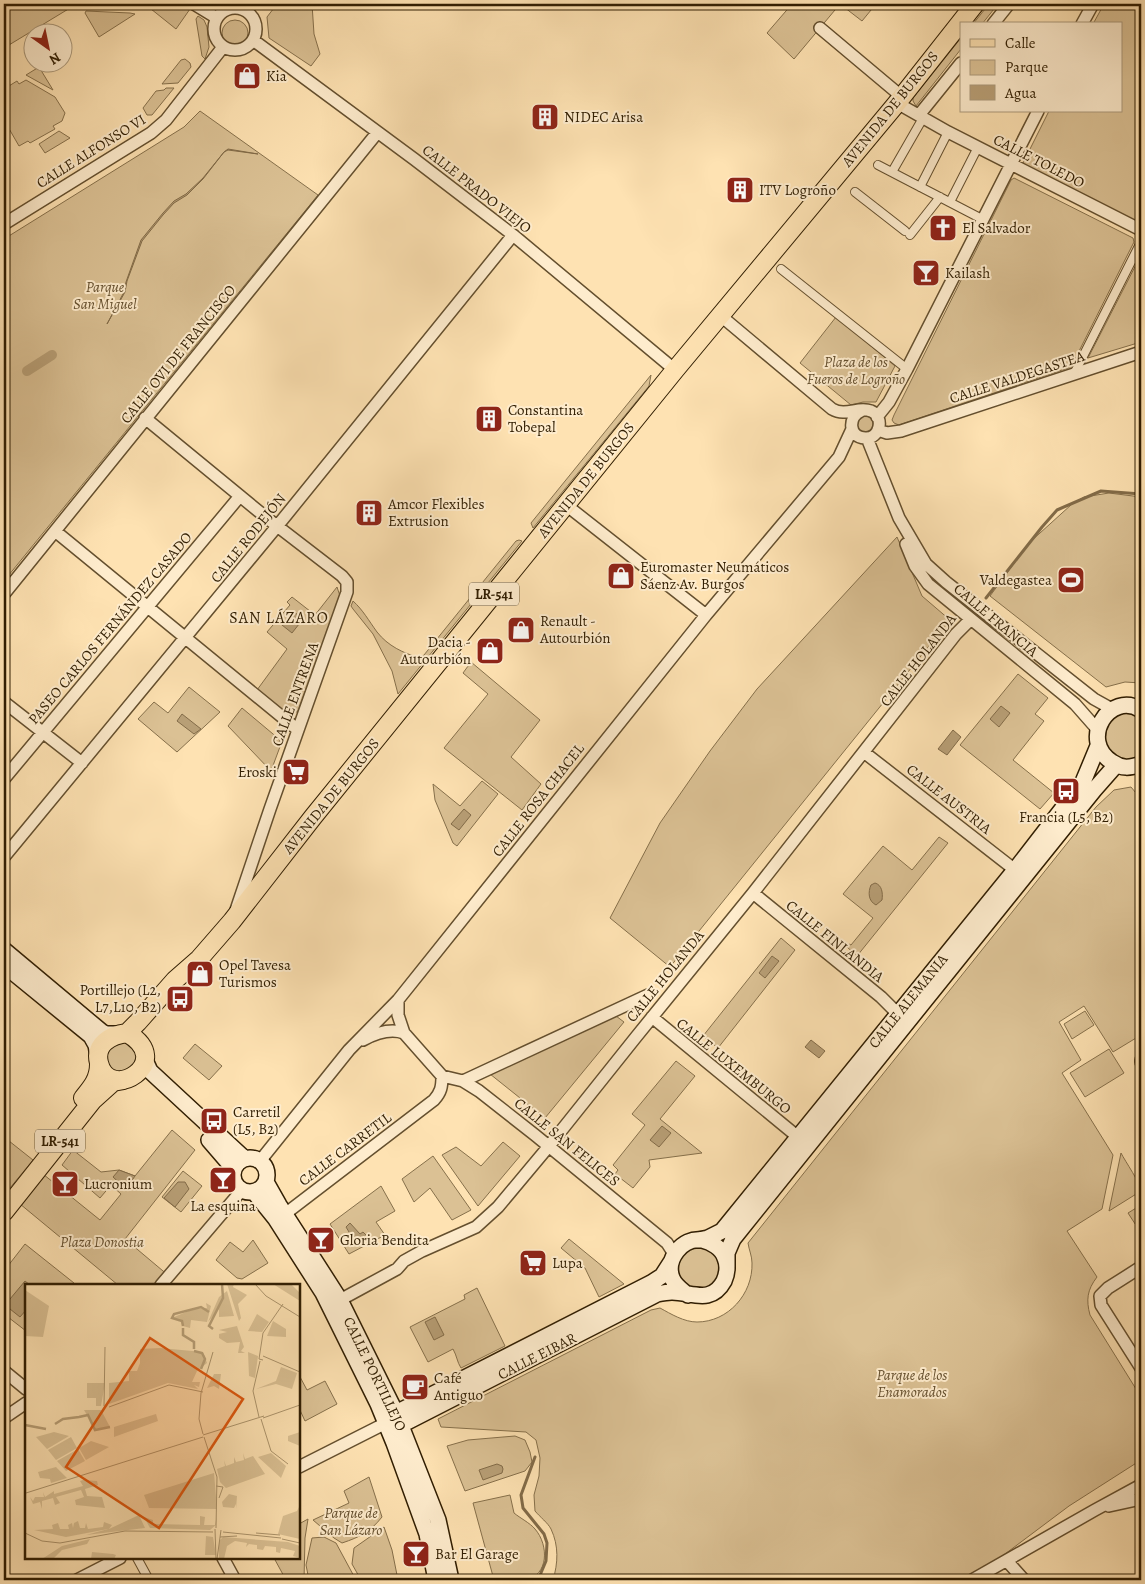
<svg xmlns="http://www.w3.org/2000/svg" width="1145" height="1584" viewBox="0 0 1145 1584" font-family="Alegreya,serif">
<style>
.green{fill:#dbc194;stroke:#86704b}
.water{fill:#b89f76;stroke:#826b48}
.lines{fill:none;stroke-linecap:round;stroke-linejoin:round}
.stream{stroke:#826b48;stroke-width:3}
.canal{stroke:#b89f76;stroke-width:10}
.pedestrian-casing{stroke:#644f2e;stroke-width:10}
.minor-casing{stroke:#644f2e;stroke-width:14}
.secondary-casing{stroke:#311e02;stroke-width:18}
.primary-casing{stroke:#311e02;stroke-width:20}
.pedestrian{stroke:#feeccd;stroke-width:8}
.minor{stroke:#feeccd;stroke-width:11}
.secondary{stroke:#feeccd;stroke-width:15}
.primary{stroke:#fee2b2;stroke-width:18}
.labels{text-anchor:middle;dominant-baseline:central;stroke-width:4;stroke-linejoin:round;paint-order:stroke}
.shield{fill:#feeccd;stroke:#6e5c3f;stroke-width:1}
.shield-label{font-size:14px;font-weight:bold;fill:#311e02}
.poi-label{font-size:15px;fill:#311e02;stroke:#feeccd;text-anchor:start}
.street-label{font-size:15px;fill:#311e02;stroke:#feeccd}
.park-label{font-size:15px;font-style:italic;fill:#644f2e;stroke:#feeccd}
.neighbourhood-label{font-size:16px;letter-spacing:1px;fill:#311e02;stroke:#feeccd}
.inset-river{fill:none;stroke:#b89f76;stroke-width:2.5}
.inset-road{fill:none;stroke:#ac946c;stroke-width:1}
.view{fill:#df560c;fill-opacity:0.15;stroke:#df560c;stroke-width:2.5}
.inset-edge{fill:none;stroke:#311e02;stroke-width:2.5}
</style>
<rect width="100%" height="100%" fill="#fee2b2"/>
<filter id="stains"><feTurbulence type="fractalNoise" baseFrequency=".004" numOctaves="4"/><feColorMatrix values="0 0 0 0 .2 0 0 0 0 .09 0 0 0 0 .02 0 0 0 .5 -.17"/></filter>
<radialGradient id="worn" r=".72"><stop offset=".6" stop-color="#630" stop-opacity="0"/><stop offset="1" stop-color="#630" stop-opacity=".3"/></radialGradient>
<path class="green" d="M4 4H181L190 9 176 29 151 9 75 5 4 48Z
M277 4H312L314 34 320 54 311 66 269 38 267 17Z
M792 4H876L862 21 840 4 794 59 767 33Z
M989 4H998L982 24H973Z
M1104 4H1141V225L1022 165 1049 111H1121V24H1093Z
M86 11 130 13 135 14 99 37 85 13Z
M198 16 204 20 207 27 209 47 205 59 202 56 196 19Z
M222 33a13 13 0 1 1 26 0a13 13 0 1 1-26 0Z
M961 38V49L916 106 913 101V98Z
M185 59 190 63 191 67 178 83 162 84 181 60Z
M39 67 53 90 26 75Z
M26 80 55 97 65 113 62 121 53 126 55 129 30 143 28 141 19 146 4 120V89L17 81 19 84Z
M166 88H174L152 115H147L143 108 156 91 164 90Z
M200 111 318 195 4 581V239L184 127Z
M59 131 70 138 45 153 39 144Z
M1014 178 1133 238 1134 242 1071 367 899 425 894 423 892 420 894 415 1011 180Z
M1141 255V342L1088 358Z
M836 317 895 366 876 402H863L851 405 800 363Z
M651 375 649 386 533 528 531 523Z
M857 424a8 8 0 1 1 16 0a8 8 0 1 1-16 0Z
M1109 493 1141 497V683L1125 682 1106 687 990 596 1029 543 1072 504 1084 497Z
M897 537 922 596 950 620 670 967 610 918 660 823 710 751 757 689Z
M519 540 522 541 398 694 392 671 373 634 353 609 351 606 353 601C363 610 369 621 377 632 388 646 403 653 420 658L424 655 516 541Z
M337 587 340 596 298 711 290 716 257 690 287 649 267 632 290 605 287 602 292 597 315 615Z
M471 662 540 720 511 757 541 784 522 810 444 748 488 694 463 673Z
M1018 674 1048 698 1035 714 1044 721 1013 760 1054 793 1040 809 960 745Z
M189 687 220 712 177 752 138 719 154 702 168 713Z
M242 708 279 739 281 744 271 771 228 726Z
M1130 712 1141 716V756C1129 764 1110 759 1105 744 1104 742 1105 739 1105 736 1105 721 1115 713 1130 712Z
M482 781 498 794 457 846 453 843 435 800 433 784 460 806Z
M1131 787 1141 799V1035L1113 1052 1084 1006 1059 1022 1081 1060 1062 1073 1113 1155 1102 1209 1067 1231 1097 1277C1087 1290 1086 1300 1090 1315L1141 1397V1460L1069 1506 997 1560 959 1580H553C558 1563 559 1546 551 1529 548 1523 540 1517 535 1511L534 1495 539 1476 540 1458 536 1440 526 1432 441 1427 438 1419 651 1310 660 1308C671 1314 684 1322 697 1322 728 1322 753 1294 752 1263 752 1256 749 1250 748 1243L1096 807 1114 790Z
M939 837 948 843 857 956 847 947 849 944 851 945 873 918 843 894 883 846 912 870Z
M781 938 795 950 718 1048 703 1036Z
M1085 1011 1094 1025 1072 1039 1064 1024Z
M616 1016 624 1022 545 1118 490 1074Z
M114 1040 131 1042 139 1058 125 1074 109 1070 105 1048Z
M195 1044 222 1066 209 1080 183 1058Z
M1109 1049 1124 1073 1085 1097 1070 1073Z
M676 1061 695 1076 660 1119 702 1153 649 1160 650 1167 633 1188 615 1174 618 1170 613 1165 645 1125 632 1114Z
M172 1130 195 1150 125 1239 169 1276 161 1285H118L14 1199 38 1170 100 1220 121 1194 111 1185 100 1198 62 1165 73 1150 101 1172 119 1170 135 1176Z
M4 1137 33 1160 5 1194 4 1193Z
M503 1142 520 1156 478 1206 442 1155 456 1147 481 1166Z
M1121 1153C1125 1161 1141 1184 1141 1191L1109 1211Z
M433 1156 471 1210 452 1220 430 1188 414 1202 402 1179Z
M183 1171 202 1186 181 1212 162 1197Z
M381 1186 395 1211 376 1222 385 1235 349 1254 330 1224Z
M1141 1205V1233L1128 1213Z
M569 1239 624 1284 599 1297 585 1268 561 1248Z
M253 1240 268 1263 242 1279 237 1278 216 1260 230 1242 243 1252Z
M25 1244 74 1283 72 1285H26V1331L4 1314V1271Z
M703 1244 721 1258 719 1281 707 1290 686 1287 677 1275V1260L687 1248Z
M477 1288 505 1346 461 1368C457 1362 457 1356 453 1349L428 1362 410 1327 465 1299 464 1295Z
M299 1375 307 1390 325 1381 337 1404 305 1421 299 1408Z
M515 1436 525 1440 530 1452 532 1462 525 1471 465 1491 447 1446 468 1440Z
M369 1477 382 1517C370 1532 360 1537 342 1543L334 1538 313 1520 349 1503 344 1491Z
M510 1495 514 1513C520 1518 530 1523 535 1529 549 1545 549 1576 525 1580 515 1582 504 1580 494 1580L473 1503Z
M308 1519 305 1538 304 1580H286L274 1558H299V1524Z
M384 1527 392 1550 398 1580H361L352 1564 354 1548Z
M324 1537 336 1543 356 1580H309L306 1565 312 1538Z"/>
<path class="water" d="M228 149 258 154 228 150 224 152 203 179 187 195 174 203 163 215 142 241 127 281 125 292 107 324 124 292 126 282 141 240 163 213 174 201 186 194 203 178 224 152Z
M293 611 303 619 292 633 282 625Z
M1001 706 1010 713 999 727 990 719Z
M182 714 201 729 194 734 177 721Z
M953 730 961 737 947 755 938 749Z
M464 809 471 815 459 830 451 824Z
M875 883C882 885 883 893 882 900L876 905C868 901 868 892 871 885Z
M772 956 779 961 765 978 759 973Z
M811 1040 825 1051 819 1058 805 1047Z
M662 1126 671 1133 659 1147 650 1140Z
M119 1170 135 1176 126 1189 113 1177Z
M178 1182H185L189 1189 175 1207 164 1198Z
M350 1223 360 1234 363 1232 367 1236 355 1242 346 1227Z
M25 1281 30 1285H26V1310L20 1317 5 1305Z
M435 1317 444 1335 434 1340 425 1322Z
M497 1464 502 1466 503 1469 502 1473 483 1480 479 1470Z"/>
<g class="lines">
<path class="stream" d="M986 598 1042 527 1057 510 1101 491 1141 494
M535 1457 521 1495 523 1508 544 1534 547 1543 546 1561 538 1580"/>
<path class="canal" d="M27 371 52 355"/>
<defs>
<path id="pedestrian" d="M878 165 982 219
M892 172 923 118
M920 187 948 132
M855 192 905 231
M950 202 978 147
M910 235 940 197
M781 269 907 369
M1074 374 1141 242
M137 1558 149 1580"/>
<path id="minor" d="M194 4 217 18
M214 29a21 21 0 1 1 42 0a21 21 0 1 1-42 0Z
M993 24 1009 4
M1082 24 1093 4
M820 28 901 96
M253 40 414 159 513 235 675 370
M897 103 948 132 1141 230
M919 115 961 63
M4 224 151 133 166 120 223 47
M721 316 832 409C846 417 858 406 871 411 885 417 880 439 865 438 848 437 848 417 861 411
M877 417 889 402 907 369 1038 111
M145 418 268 519 342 576 347 582V592L270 809 236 910
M878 430 887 433 901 431 1141 352
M867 438 899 518 926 564 946 582 1094 699 1112 709
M566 505 706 615
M55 531 298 730
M906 544 915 566 928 584 1075 704 1097 729
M4 594 377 133
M4 702 82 763
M865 753 1015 870
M4 779 240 496
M4 857 283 519 513 235
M753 893 881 997 897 1013
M398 1000V1015L404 1033 442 1076 463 1081 479 1091 535 1135 667 1243 674 1254
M652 1017 798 1137
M363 1040C376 1033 390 1028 404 1033
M1141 1060V1062
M463 1081 648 995
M260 1161 349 1050 398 1000 706 615 839 457 852 429
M285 1214 434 1100C441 1092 442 1087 442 1076
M1141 1267 1108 1288 1100 1296 1101 1305 1141 1368
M161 1285 242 1190
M340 1300 397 1269 404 1261 422 1251 476 1227 498 1207 549 1146 636 1037 753 893 956 634 971 619
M4 1371 26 1389
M4 1418 26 1403
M299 1467 386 1423
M1109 1506 1141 1499
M223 1558 235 1580
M1007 1561 1024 1580
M77 1580 120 1558
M972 1580 1095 1510 1141 1485"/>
<path id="secondary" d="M1141 710C1110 690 1078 740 1112 762 1122 769 1130 768 1141 764
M4 950 102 1032 106 1034H119
M4 965 91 1036 96 1045 98 1056
M145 1060 150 1071 245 1159
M209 1140 234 1169
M233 1175a17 17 0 1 1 34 0a17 17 0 1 1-34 0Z
M266 1182 279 1205 340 1300 396 1413 438 1520 451 1580
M254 1192 275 1218 323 1293 378 1404 394 1443 427 1534 436 1580
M699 1240 708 1238 722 1231 1015 870 1083 782 1098 746
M727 1267V1253L733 1239 1094 790 1116 765
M389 1420 396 1413 651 1283 662 1276 671 1262
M386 1423 401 1425 657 1294C662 1293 667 1292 672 1292 692 1292 711 1305 724 1281 727 1274 728 1265 725 1258 722 1248 711 1242 702 1240 682 1237 665 1260 672 1278 675 1286 682 1290 688 1295"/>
<path id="primary" d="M127 1033 138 1022 175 980 199 959 232 921 313 817 675 370 897 103 975 4
M127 1033C177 1062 109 1104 99 1063 94 1044 111 1035 127 1033Z
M83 1098C92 1087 99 1079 99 1064
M4 1212 93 1100 113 1082 124 1080"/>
</defs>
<use href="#pedestrian" class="pedestrian-casing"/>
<use href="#minor" class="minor-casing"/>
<use href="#secondary" class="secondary-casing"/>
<use href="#primary" class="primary-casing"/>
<use href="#pedestrian" class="pedestrian"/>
<use href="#minor" class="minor"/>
<use href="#secondary" class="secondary"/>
<use href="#primary" class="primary"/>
</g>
<defs>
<symbol id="shop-square" viewBox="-11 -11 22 22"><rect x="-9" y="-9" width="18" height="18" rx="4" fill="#8f2418" stroke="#feeccd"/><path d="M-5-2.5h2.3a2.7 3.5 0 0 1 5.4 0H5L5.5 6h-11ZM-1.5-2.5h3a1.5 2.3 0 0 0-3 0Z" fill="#fff"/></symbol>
<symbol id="building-square" viewBox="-11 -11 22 22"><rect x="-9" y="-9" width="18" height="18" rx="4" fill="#8f2418" stroke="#feeccd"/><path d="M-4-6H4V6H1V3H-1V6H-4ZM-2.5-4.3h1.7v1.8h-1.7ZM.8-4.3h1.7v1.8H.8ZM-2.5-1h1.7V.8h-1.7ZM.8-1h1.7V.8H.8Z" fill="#fff"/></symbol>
<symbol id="church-square" viewBox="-11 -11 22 22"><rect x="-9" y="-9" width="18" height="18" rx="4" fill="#8f2418" stroke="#feeccd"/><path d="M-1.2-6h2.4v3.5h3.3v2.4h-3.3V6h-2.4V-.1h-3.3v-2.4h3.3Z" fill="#fff"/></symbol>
<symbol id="bar-square" viewBox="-11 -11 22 22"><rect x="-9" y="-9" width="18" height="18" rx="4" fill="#8f2418" stroke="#feeccd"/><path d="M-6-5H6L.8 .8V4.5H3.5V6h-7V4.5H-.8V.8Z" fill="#fff"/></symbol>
<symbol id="stadium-square" viewBox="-11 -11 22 22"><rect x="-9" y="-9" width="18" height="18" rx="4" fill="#8f2418" stroke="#feeccd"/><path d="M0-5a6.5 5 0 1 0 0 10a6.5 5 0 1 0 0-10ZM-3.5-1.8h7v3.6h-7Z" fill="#fff"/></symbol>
<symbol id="supermarket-square" viewBox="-11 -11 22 22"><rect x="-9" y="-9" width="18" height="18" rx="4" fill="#8f2418" stroke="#feeccd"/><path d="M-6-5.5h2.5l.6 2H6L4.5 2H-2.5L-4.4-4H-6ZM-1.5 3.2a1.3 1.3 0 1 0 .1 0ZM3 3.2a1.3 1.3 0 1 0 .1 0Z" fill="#fff"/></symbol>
<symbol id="bus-square" viewBox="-11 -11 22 22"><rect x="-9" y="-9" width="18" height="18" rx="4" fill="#8f2418" stroke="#feeccd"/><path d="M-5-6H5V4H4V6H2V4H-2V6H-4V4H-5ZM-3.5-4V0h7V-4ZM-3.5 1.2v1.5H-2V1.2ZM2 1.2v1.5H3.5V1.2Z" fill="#fff"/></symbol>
<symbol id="cafe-square" viewBox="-11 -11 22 22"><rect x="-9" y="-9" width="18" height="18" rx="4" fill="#8f2418" stroke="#feeccd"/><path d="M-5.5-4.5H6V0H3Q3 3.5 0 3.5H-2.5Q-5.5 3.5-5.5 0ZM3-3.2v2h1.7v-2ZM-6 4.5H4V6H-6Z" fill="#fff"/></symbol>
</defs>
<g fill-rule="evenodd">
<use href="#shop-square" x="231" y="60" width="32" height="32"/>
<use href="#building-square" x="529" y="101" width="32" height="32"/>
<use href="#building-square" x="724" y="174" width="32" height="32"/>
<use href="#church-square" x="927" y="212" width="32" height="32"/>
<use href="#bar-square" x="910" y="257" width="32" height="32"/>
<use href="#building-square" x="473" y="403" width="32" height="32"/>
<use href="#building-square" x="353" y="497" width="32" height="32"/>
<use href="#shop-square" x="605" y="560" width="32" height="32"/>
<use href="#stadium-square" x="1055" y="564" width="32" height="32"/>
<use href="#shop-square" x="505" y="614" width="32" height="32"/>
<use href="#shop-square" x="474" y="635" width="32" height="32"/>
<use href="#supermarket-square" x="280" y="756" width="32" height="32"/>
<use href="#bus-square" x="1050" y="775" width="32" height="32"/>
<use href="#shop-square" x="184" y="958" width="32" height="32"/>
<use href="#bus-square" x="164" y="983" width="32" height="32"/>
<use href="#bus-square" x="198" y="1105" width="32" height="32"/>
<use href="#bar-square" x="207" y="1164" width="32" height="32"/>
<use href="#bar-square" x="49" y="1168" width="32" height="32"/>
<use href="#bar-square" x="305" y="1224" width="32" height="32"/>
<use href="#supermarket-square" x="517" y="1247" width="32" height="32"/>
<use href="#cafe-square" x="399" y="1371" width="32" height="32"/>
<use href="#bar-square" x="400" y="1538" width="32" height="32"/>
</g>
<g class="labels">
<g class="shield">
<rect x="469" y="582.5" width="50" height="23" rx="4"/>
<rect x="35" y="1129.5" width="50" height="23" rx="4"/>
</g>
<g class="shield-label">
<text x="494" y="594">LR-541</text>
<text x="60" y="1141">LR-541</text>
</g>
<g class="poi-label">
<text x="266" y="76">Kia</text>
<text x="564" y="117">NIDEC Arisa</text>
<text x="759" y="190">ITV Logroño</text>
<text x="962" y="228">El Salvador</text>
<text x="945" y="273">Kailash</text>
<text x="508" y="410">Constantina<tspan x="508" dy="17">Tobepal</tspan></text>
<text x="388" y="504">Amcor Flexibles<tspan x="388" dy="17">Extrusion</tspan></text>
<text x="640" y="567">Euromaster Neumáticos<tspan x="640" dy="17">Sáenz Av. Burgos</tspan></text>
<text x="1052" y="580" text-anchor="end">Valdegastea</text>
<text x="540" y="621">Renault -<tspan x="540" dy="17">Autourbión</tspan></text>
<text x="471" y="642" text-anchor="end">Dacia -<tspan x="471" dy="17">Autourbión</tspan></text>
<text x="277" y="772" text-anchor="end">Eroski</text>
<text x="1066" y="817" text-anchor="middle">Francia (L5, B2)</text>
<text x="219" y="965">Opel Tavesa<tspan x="219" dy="17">Turismos</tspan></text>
<text x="161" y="990" text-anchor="end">Portillejo (L2,<tspan x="161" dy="17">L7,L10, B2)</tspan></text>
<text x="233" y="1112">Carretil<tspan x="233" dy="17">(L5, B2)</tspan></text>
<text x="84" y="1184">Lucronium</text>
<text x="223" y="1206" text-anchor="middle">La esquina</text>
<text x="340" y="1240">Gloria Bendita</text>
<text x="552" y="1263">Lupa</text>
<text x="434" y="1378">Café<tspan x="434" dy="17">Antiguo</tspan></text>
<text x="435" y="1554">Bar El Garage</text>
</g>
<g class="street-label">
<text transform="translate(890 109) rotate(-51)">AVENIDA DE BURGOS</text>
<text transform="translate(91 151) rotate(-32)">CALLE ALFONSO VI</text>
<text transform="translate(1039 161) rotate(27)">CALLE TOLEDO</text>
<text transform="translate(477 189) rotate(38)">CALLE PRADO VIEJO</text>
<text transform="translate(178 354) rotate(-51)">CALLE OVI DE FRANCISCO</text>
<text transform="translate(1017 377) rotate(-18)">CALLE VALDEGASTEA</text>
<text transform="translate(586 480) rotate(-51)">AVENIDA DE BURGOS</text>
<text transform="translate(248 538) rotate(-51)">CALLE RODEJÓN</text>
<text transform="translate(996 620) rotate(40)">CALLE FRANCIA</text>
<text transform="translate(110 628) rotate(-50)">PASEO CARLOS FERNÁNDEZ CASADO</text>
<text transform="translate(918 660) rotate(-52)">CALLE HOLANDA</text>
<text transform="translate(295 694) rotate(-70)">CALLE ENTRENA</text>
<text transform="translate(331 796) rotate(-51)">AVENIDA DE BURGOS</text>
<text transform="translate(949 799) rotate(38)">CALLE AUSTRIA</text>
<text transform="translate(538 800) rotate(-52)">CALLE ROSA CHACEL</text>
<text transform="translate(835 941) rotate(39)">CALLE FINLANDIA</text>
<text transform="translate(665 976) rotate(-51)">CALLE HOLANDA</text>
<text transform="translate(908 1001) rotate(-51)">CALLE ALEMANIA</text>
<text transform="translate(734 1066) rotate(39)">CALLE LUXEMBURGO</text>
<text transform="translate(567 1142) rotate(39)">CALLE SAN FELICES</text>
<text transform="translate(345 1149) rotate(-37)">CALLE CARRETIL</text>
<text transform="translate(537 1356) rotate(-27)">CALLE EIBAR</text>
<text transform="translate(375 1374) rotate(64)">CALLE PORTILLEJO</text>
</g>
<g class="park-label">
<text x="105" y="287">Parque<tspan x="105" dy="17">San Miguel</tspan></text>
<text x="856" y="362">Plaza de los<tspan x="856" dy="17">Fueros de Logroño</tspan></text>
<text x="102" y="1242">Plaza Donostia</text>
<text x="912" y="1375">Parque de los<tspan x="912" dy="17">Enamorados</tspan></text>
<text x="351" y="1513">Parque de<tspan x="351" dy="17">San Lázaro</tspan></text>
</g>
<g class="neighbourhood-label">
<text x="279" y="618">SAN LÁZARO</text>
</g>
</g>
<g transform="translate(25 1284)">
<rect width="275" height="275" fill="#fee2b2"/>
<path d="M202 0H209L208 3 222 11 213 20 216 34 214 37ZM248 0H266L275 9V17ZM0 6 24 22 18 53 0 52ZM202 7 209 32 194 33V25L183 38 194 13ZM181 19 186 22 182 38 166 36 165 44 158 42 155 35 147 34 168 25 182 24ZM232 30 244 38 237 48 223 47ZM248 37 261 45V53L242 52ZM212 42 219 63 216 67 220 69H213L215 58 202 59 194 54V50L202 48 194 46ZM135 64 178 68 182 79 172 87 167 98H175L174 103 169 101 173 105 143 99 84 120V99L104 97V87H112L115 79V65ZM223 68 233 72 230 94 224 92ZM256 83 272 89 267 105 251 100 231 105 251 97ZM189 90H196L194 105 189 102 182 104ZM62 99H80L76 122H71V114H62ZM59 126H76L85 143 70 145ZM131 130 133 137 89 153V143ZM29 148 44 152 22 165 11 153ZM275 148V162L263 157V152ZM46 153 52 164 31 176 23 166ZM66 157 84 163 61 176 54 164ZM53 165 60 177 41 187 32 177ZM218 169 220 175 228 172 240 190 201 204 195 198 192 185 200 182 199 176 201 182 209 179V173L211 178 219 176ZM246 169 261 182 256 194 233 173ZM31 183 42 194 26 199 25 195 15 194 13 188ZM189 189 192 225 124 224 119 211ZM58 196 72 197 73 201 60 205 62 212 77 213 80 224 51 221 50 216 59 213 56 206 31 213 35 219 30 221 28 214 17 217V225L15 218 8 220 5 213 8 217 10 213H19L18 208 20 213 29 207V210L58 202 55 197ZM204 210 212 212 211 225V220L209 224 198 223 197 218ZM274 223 275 255 253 250 258 232 272 227ZM192 230 191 241 185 246 125 244 119 233 128 236V240L175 241V232L180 233 179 241H190ZM114 231 120 244 61 251 83 245 41 253 9 246 28 245 27 241 33 239 35 245H44L43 241 47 239 48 244 49 239 53 237 55 244H60L61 239 63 245 78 243 79 238 87 241 84 245ZM181 252 188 253 191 271H180ZM198 253 263 258 275 262V274L268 272 270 267 256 264 255 269 251 268V263L240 262 238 266 232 265V261L224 260 221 263 222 259 210 257 202 262 199 275H194V257ZM65 255 62 260 37 266 28 275H17L37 262ZM67 268 88 270 91 271 89 275H66Z" fill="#dbc194"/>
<path class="inset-river" d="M158 42 157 37 147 34 149 30 176 23 184 28M158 44V51L169 58V65M188 45 184 42 198 14 197 0M169 67 177 69 180 75 176 85M54 133 63 131 70 146 85 143M30 140 38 135 54 133M0 141 21 145"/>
<path class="inset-road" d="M230 0 241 12 275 33M238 72 275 88M238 76 234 75 238 49 258 20M79 122 80 63M84 123 144 101 178 108M234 133 228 107 235 77M238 134 275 121M236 135 246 167 263 180M178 150 174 135 176 109 188 68M178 151 239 132M179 153 192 193 191 244M191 202 198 203 194 214M1 209 178 153M190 245 191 275M198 248 256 254M0 249 17 257 35 259 100 247 188 248M231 249 255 251M195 253 212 252M257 255 275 259M192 275 196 246"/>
<path class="view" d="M125 54 218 115 134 244 41 183Z"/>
<rect width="275" height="275" class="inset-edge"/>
</g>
<rect width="1145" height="1584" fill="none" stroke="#fee2b2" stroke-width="20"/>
<rect x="5" y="5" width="1135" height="1574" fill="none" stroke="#311e02" stroke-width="2.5"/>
<rect x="10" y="10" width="1125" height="1564" fill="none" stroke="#311e02"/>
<rect x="960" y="22" width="162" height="90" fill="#feeccd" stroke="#ac9a7c"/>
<rect x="970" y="39" width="25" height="8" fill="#fee2b2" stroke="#ac9a7c"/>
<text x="1005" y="48" font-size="15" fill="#311e02">Calle</text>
<rect x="970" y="60" width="25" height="15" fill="#dbc194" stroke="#ac9a7c"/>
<text x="1005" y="72" font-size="15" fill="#311e02">Parque</text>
<rect x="970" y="85" width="25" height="15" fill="#b89f76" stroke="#ac9a7c"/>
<text x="1005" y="98" font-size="15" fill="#311e02">Agua</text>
<g transform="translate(48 48) rotate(147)"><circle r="24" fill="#feeccd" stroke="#ac9a7c"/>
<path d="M0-4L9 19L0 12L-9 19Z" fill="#8f2418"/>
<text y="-8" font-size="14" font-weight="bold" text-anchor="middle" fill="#311e02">N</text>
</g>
<rect width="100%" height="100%" filter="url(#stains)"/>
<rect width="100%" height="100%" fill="url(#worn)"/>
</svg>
